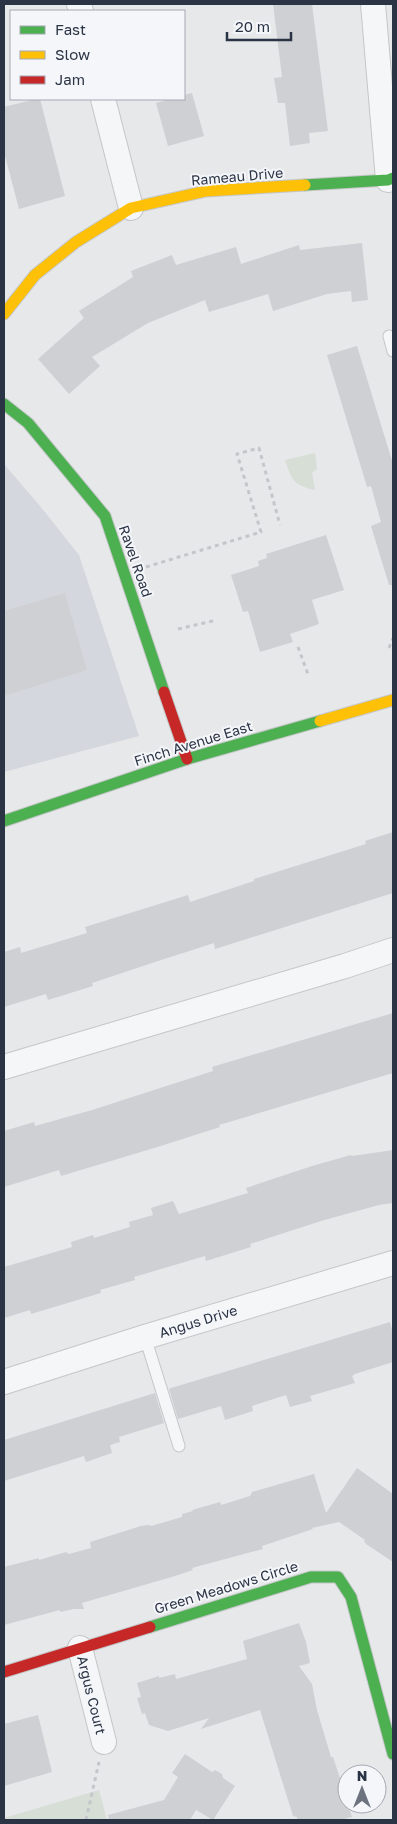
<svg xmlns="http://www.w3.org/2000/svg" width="397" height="1824" viewBox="0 0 397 1824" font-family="'Golos Text',sans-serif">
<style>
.built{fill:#d4d7dd}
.green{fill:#d6ded6}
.building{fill:#ced0d3}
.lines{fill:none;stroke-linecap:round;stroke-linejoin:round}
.lane-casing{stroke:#c4c6c8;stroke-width:13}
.street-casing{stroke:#c4c6c8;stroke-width:26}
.fast-casing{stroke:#c4c6c8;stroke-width:13}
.slow-casing{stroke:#c4c6c8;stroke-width:13}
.jam-casing{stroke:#c4c6c8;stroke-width:13}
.path{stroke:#c5c6ca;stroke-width:3;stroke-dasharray:4 4;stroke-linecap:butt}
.lane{stroke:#f5f6f7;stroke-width:11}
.street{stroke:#f5f6f7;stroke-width:24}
.fast{stroke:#4caf50;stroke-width:11}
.slow{stroke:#ffc107;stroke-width:11}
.jam{stroke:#c62828;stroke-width:11}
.labels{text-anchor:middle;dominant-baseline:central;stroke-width:4;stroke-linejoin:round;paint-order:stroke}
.street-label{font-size:14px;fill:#2b3445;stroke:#f4f6f9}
</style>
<rect width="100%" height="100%" fill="#e6e8ea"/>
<path class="built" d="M4 464 40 506 79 555 139 736 4 772Z"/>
<path class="green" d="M315 453 317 469 312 473 315 490C294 486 291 479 285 460Z
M99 1790 107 1820H4V1818Z"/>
<path class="building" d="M273 4H312L328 131 309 133 310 143 290 146 285 103H278L274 78 282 77Z
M192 93 204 136 168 146 156 103 171 99H184V95Z
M36 99H40L65 196 19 209 4 152V107Z
M362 243 368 300 352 302 351 291 327 294 273 311 268 294 209 312 205 300 148 323 92 357 100 366 69 394 38 359 84 318 79 311 133 277 131 271 172 255 176 265 236 247 241 264 299 245 300 250Z
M357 346 393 464V585H389L371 526 381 522 371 486 367 487 327 355Z
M326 535 344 590 312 600 319 624 290 634 293 642 260 652 248 611 243 612 231 575 259 566 258 561 267 558 266 554Z
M65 593 87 670 4 696V611Z
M393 832V893L215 949 214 943 149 964 92 983 93 986 48 1000 46 994 4 1007V952L20 947 21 953 87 933 85 927 188 895 190 902 254 881V879L366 844 365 841Z
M393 1013V1073L219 1125 220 1127 164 1145 61 1176 59 1170 4 1187V1131L34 1122 35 1126 92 1110 213 1071 212 1067Z
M393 1150V1203L379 1205 321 1221 250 1244 251 1247 206 1261 205 1256 134 1277 135 1280 100 1290 101 1293 31 1314 30 1310 4 1318V1267L72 1247 71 1242 93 1235 94 1238 130 1227 129 1222 153 1215 151 1208 173 1201 179 1214 248 1193 246 1188 312 1166 351 1155 352 1156Z
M390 1322 393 1334V1362L355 1374 352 1376 355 1383 310 1396 312 1401 290 1407 286 1395 252 1406 253 1411 225 1420 221 1406 178 1419 169 1389 171 1388Z
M155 1393 164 1423 119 1437 120 1442 110 1445 112 1453 86 1462 84 1456 4 1481V1440Z
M357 1468 393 1494V1562L366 1544 364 1541 365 1540 339 1522 312 1528 313 1529 262 1546 263 1549 192 1568 193 1570 175 1576 82 1603 84 1609H74L60 1612V1610L4 1625V1567L39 1558V1560L66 1552 69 1554 91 1548 90 1542 141 1526 149 1525 151 1526 182 1517V1514L193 1511 192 1510 220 1502 221 1505 250 1496 252 1492 314 1474 326 1513Z
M299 1623 306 1642 310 1663 299 1666 312 1684 317 1710 331 1757H333L342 1784 352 1817 340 1820H297V1817L293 1816 260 1710 201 1729 209 1718 168 1731 149 1725 145 1713 142 1714 137 1698 141 1697 137 1683 159 1676V1678L175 1674 176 1679 247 1659 243 1641Z
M38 1715 52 1772 4 1786V1724Z
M185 1754 212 1772 215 1770 222 1774 223 1778 235 1786 213 1820 196 1810 190 1820H109L108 1815 164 1800 178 1777 172 1773Z"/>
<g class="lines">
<defs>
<path id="lane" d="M389 336 393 351
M145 1337 179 1446"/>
<path id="street" d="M79 4 81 11
M373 4 388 180
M103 99 131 208
M4 1067 345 966 393 950
M4 1382 145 1337 393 1263
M80 1648 104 1742"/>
<path id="fast" d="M305 185 388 180 393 178
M4 404 28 423 105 516 164 692
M4 821 187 759 320 721
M150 1627 311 1577H338L351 1597 393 1754"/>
<path id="slow" d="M4 314 35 275 76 242 131 208 206 191 305 185
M320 721 393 700"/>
<path id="jam" d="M164 692 187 759
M4 1672 150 1627"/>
</defs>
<use href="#lane" class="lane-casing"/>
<use href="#street" class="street-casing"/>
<use href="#fast" class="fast-casing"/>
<use href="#slow" class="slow-casing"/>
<use href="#jam" class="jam-casing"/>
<path class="path" d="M146 567 261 532 237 454 259 448 280 525
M178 629 217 620
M298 647 309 677
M389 648 393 638
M86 1820 99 1762"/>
<use href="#lane" class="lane"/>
<use href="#street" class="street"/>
<use href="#fast" class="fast"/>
<use href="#slow" class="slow"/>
<use href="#jam" class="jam"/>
</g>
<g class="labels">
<g class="street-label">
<text transform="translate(237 176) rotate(-5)">Rameau Drive</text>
<text transform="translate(136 561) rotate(71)">Ravel Road</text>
<text transform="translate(193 743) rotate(-17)">Finch Avenue East</text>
<text transform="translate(198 1321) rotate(-17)">Angus Drive</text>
<text transform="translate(226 1587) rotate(-17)">Green Meadows Circle</text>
<text transform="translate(92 1695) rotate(76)">Argus Court</text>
</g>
</g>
<rect width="397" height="1824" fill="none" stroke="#2b3445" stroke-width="10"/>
<rect x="10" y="10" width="175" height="90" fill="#f4f6f9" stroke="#a4a8b1"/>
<rect x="20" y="26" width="25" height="8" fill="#4caf50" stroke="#a4a8b1"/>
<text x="55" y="35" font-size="15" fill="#2b3445">Fast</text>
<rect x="20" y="51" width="25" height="8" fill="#ffc107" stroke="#a4a8b1"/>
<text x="55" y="60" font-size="15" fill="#2b3445">Slow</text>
<rect x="20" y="76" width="25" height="8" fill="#c62828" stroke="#a4a8b1"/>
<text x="55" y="85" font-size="15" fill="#2b3445">Jam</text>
<g transform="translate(362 1789)"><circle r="24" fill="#f4f6f9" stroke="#a4a8b1"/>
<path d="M0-4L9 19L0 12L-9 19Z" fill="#6c737f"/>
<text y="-8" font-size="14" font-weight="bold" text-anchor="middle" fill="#2b3445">N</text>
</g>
<path d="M227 32v8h64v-8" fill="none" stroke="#2b3445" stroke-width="2.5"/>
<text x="235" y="32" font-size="15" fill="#2b3445" stroke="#f4f6f9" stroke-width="4" paint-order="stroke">20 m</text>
</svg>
